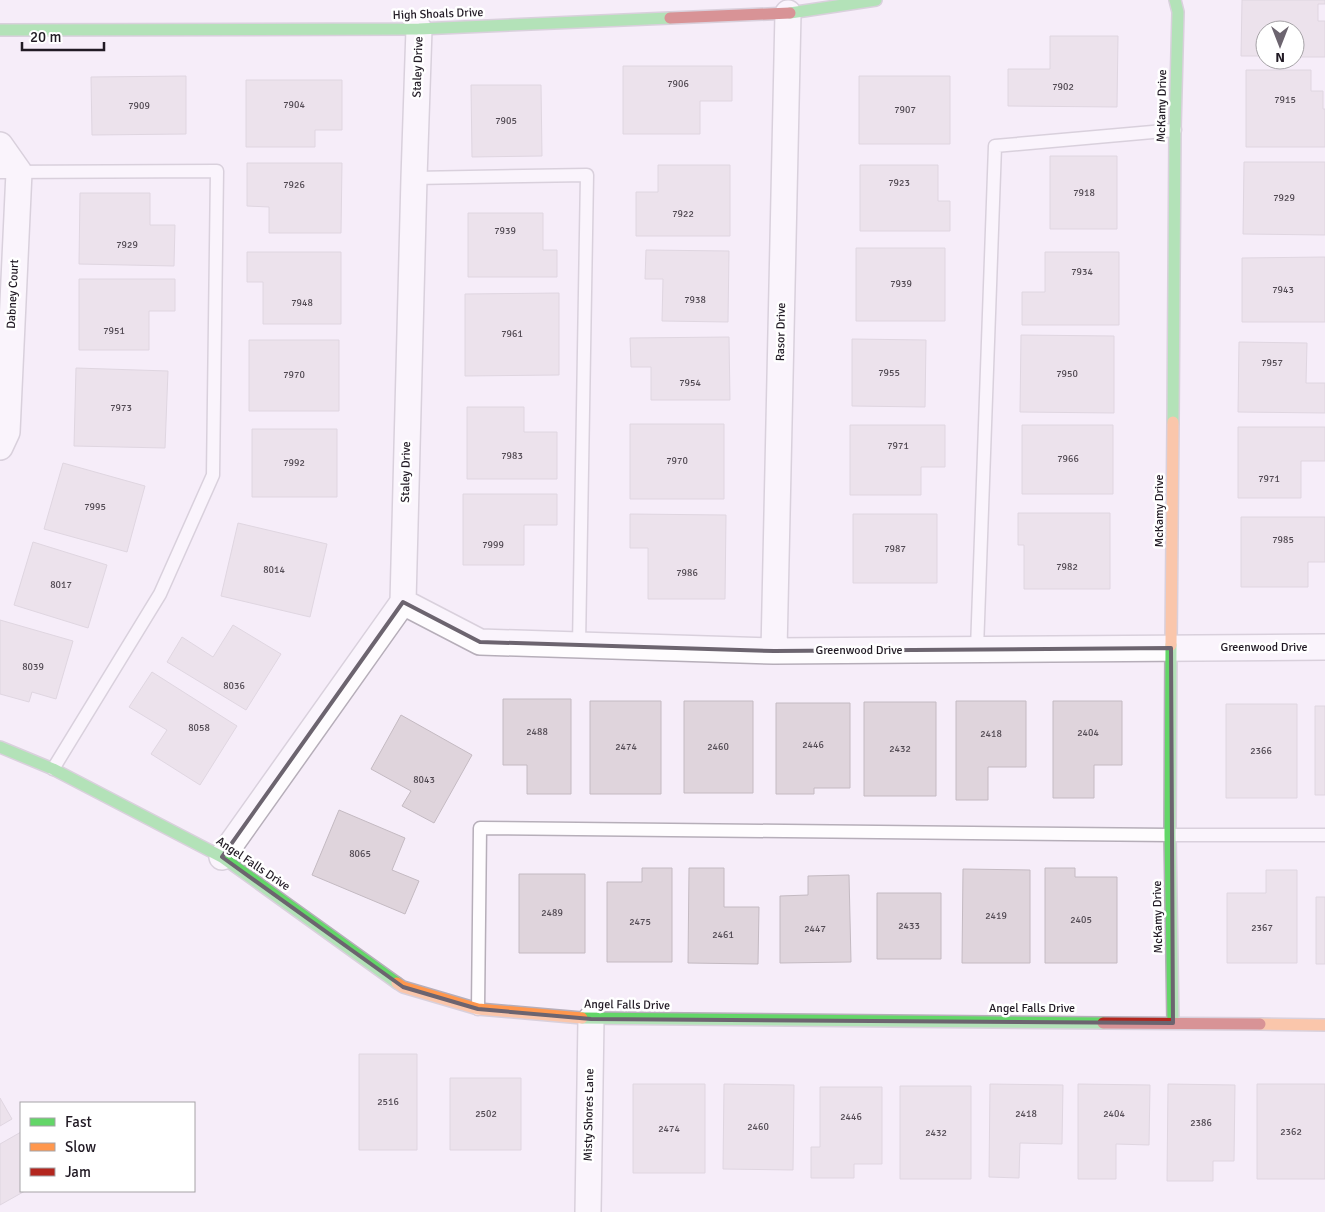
<svg xmlns="http://www.w3.org/2000/svg" width="1325" height="1212" viewBox="0 0 1325 1212" font-family="Signika,sans-serif">
<style>
.building{fill:#dfd4dc;stroke:#c4bac2}
.lines{fill:none;stroke-linecap:round;stroke-linejoin:round}
.lane-casing{stroke:#b6aeb9;stroke-width:15}
.street-casing{stroke:#b6aeb9;stroke-width:28}
.fast-casing{stroke:#b6aeb9;stroke-width:14}
.slow-casing{stroke:#b6aeb9;stroke-width:14}
.jam-casing{stroke:#b6aeb9;stroke-width:14}
.lane{stroke:#fefcfe;stroke-width:12}
.street{stroke:#fefcfe;stroke-width:25}
.fast{stroke:#63d668;stroke-width:11}
.slow{stroke:#ff974d;stroke-width:11}
.jam{stroke:#b3261e;stroke-width:11}
.marked{fill:none;stroke:#6c646f;stroke-width:4;stroke-linejoin:round}
.labels{text-anchor:middle;dominant-baseline:central;stroke-width:5;stroke-linejoin:round;paint-order:stroke}
.number-label{font-size:10px;fill:#524a53}
.street-label{font-size:12px;fill:#211a24;stroke:#fff}
</style>
<rect width="100%" height="100%" fill="#f6edf9"/>
<path class="building" d="M1242 0H1325V4H1318V21H1325V57H1295V30H1265V56H1241Z
M1050 36H1118L1117 107 1008 106V69H1050Z
M623 66H732V101H700V134H623Z
M1246 70H1311V91H1323V109H1325V147H1246Z
M186 76V134L92 135 91 77Z
M859 76H950V144H859Z
M246 80H342V130H315V147H246Z
M471 85H541L542 156 472 157Z
M1050 156H1117V229H1050Z
M1244 162H1325V235L1243 234Z
M247 163H342L341 233H269V207L247 206Z
M658 165H730V236H636V192H658Z
M860 165H938V201H950V231H860Z
M80 193H150V225H175L174 266 79 264Z
M468 213H543V250H557V277H468Z
M856 248H945V321H856Z
M646 250 729 251 728 322 662 321 663 279H645Z
M247 252H341V324H263V282H247Z
M1045 252H1119V325H1022V292H1045Z
M1325 257V322H1242V258Z
M79 279H175V311H149V350H79Z
M559 293V375L465 376V294Z
M1021 335 1114 336V413L1020 412Z
M729 337 730 400H651V367H631L630 338Z
M852 339 926 340 925 407 852 406Z
M249 340H339V411H249Z
M1239 342 1307 343 1306 383H1325V413L1238 412Z
M76 368 168 371 165 448 74 446Z
M467 407H524V432H557V479H467Z
M630 424H724V499H630Z
M850 425H945V467H921V495H850Z
M1022 425H1113V494H1022Z
M1238 427H1325V461H1301V498H1238Z
M252 429H337V497H252Z
M63 463 145 486 127 552 44 529Z
M463 494H557V525H524V565H463Z
M1018 513H1110V589H1024V545H1018Z
M630 514 726 515 725 599H648V548H630Z
M853 514H937V583H853Z
M1241 517H1325V562H1308V587H1241Z
M238 523 327 544 310 617 221 596Z
M33 542 107 565 88 628 14 605Z
M0 620 73 641 56 699 32 692 29 702 0 694Z
M233 625 281 654 246 710 167 662 182 637 213 657Z
M152 672 237 726 200 785 151 754 167 730 129 707Z
M503 699H571V794H527V765H503Z
M590 701H661V794H590Z
M684 701H753V793H684Z
M956 701H1026V767H988V800H956Z
M1053 701H1122V765H1094V798H1053Z
M864 702H936V796H864Z
M776 703H850V788H814V794H776Z
M1226 704H1297V798H1226Z
M1315 706H1325V795H1315Z
M401 715 472 755 434 823 402 806 411 791 371 769Z
M339 810 405 838 392 870 419 881 405 914 312 875Z
M642 868H672V962H607V882H642Z
M689 868H724V907H759L758 964 688 963Z
M1045 868H1075V877H1117V963H1045Z
M963 869 1030 870V963H962Z
M1266 870H1297V963H1227V893H1266Z
M519 874H585V953H519Z
M849 875 851 962 780 963V896L808 895V876Z
M877 893H941V959H877Z
M1316 897H1325V964H1316Z
M359 1054H417V1150H359Z
M450 1078H521V1150H450Z
M633 1084H705V1173H633Z
M724 1084 794 1085 793 1170 723 1169Z
M990 1084 1063 1085 1062 1144 1020 1143 1019 1178 989 1177Z
M1078 1084 1150 1085 1149 1145 1116 1144V1179H1078Z
M1168 1084 1235 1085 1234 1161H1213V1181H1167Z
M1257 1084H1325V1179H1257Z
M900 1086H971V1179H900Z
M820 1087H882V1164H854V1178H811V1147H820Z
M0 1098 12 1119 0 1126Z
M21 1132V1191H25L0 1205V1144Z"/>
<g class="lines">
<defs>
<path id="lane" d="M0 172 217 171 213 475 160 594 53 769
M414 178 587 175 579 645
M977 649 995 146 1175 130
M478 1009 480 828 1170 835H1325"/>
<path id="street" d="M0 145 19 172 7 432 0 447
M403 602 480 642 774 651 1325 647
M774 651 788 13
M222 857 403 602 414 178 419 29
M588 1212 591 1019"/>
<path id="fast" d="M790 13 876 0
M0 30 419 29 670 18
M1173 422 1175 130 1178 12 1175 0
M1171 645 1170 835 1173 1023
M0 747 53 769 222 857 397 983
M582 1018 1103 1023"/>
<path id="slow" d="M1171 645 1173 422
M397 983 403 987 478 1009 582 1018
M1260 1024 1325 1025"/>
<path id="jam" d="M670 18 790 13
M1103 1023 1260 1024"/>
</defs>
<use href="#lane" class="lane-casing"/>
<use href="#street" class="street-casing"/>
<use href="#fast" class="fast-casing"/>
<use href="#slow" class="slow-casing"/>
<use href="#jam" class="jam-casing"/>
<use href="#lane" class="lane"/>
<use href="#street" class="street"/>
<use href="#fast" class="fast"/>
<use href="#slow" class="slow"/>
<use href="#jam" class="jam"/>
</g>
<path d="M0 0H1325V1212H0ZM403 602 480 642 774 651 1171 648 1173 1023 591 1019 478 1009 403 987 222 857Z" fill="#f6edf9" fill-opacity=".55" fill-rule="evenodd"/>
<path class="marked" d="M403 602 480 642 774 651 1171 648 1173 1023 591 1019 478 1009 403 987 222 857Z"/>
<g class="labels">
<g class="number-label">
<text x="678" y="84">7906</text>
<text x="1063" y="87">7902</text>
<text x="1285" y="100">7915</text>
<text x="294" y="105">7904</text>
<text x="139" y="106">7909</text>
<text x="905" y="110">7907</text>
<text x="506" y="121">7905</text>
<text x="899" y="183">7923</text>
<text x="294" y="185">7926</text>
<text x="1084" y="193">7918</text>
<text x="1284" y="198">7929</text>
<text x="683" y="214">7922</text>
<text x="505" y="231">7939</text>
<text x="127" y="245">7929</text>
<text x="1082" y="272">7934</text>
<text x="901" y="284">7939</text>
<text x="1283" y="290">7943</text>
<text x="695" y="300">7938</text>
<text x="302" y="303">7948</text>
<text x="114" y="331">7951</text>
<text x="512" y="334">7961</text>
<text x="1272" y="363">7957</text>
<text x="889" y="373">7955</text>
<text x="1067" y="374">7950</text>
<text x="294" y="375">7970</text>
<text x="690" y="383">7954</text>
<text x="121" y="408">7973</text>
<text x="898" y="446">7971</text>
<text x="512" y="456">7983</text>
<text x="1068" y="459">7966</text>
<text x="677" y="461">7970</text>
<text x="294" y="463">7992</text>
<text x="1269" y="479">7971</text>
<text x="95" y="507">7995</text>
<text x="1283" y="540">7985</text>
<text x="493" y="545">7999</text>
<text x="895" y="549">7987</text>
<text x="1067" y="567">7982</text>
<text x="274" y="570">8014</text>
<text x="687" y="573">7986</text>
<text x="61" y="585">8017</text>
<text x="33" y="667">8039</text>
<text x="234" y="686">8036</text>
<text x="199" y="728">8058</text>
<text x="537" y="732">2488</text>
<text x="1088" y="733">2404</text>
<text x="991" y="734">2418</text>
<text x="813" y="745">2446</text>
<text x="626" y="747">2474</text>
<text x="718" y="747">2460</text>
<text x="900" y="749">2432</text>
<text x="1261" y="751">2366</text>
<text x="424" y="780">8043</text>
<text x="360" y="854">8065</text>
<text x="552" y="913">2489</text>
<text x="996" y="916">2419</text>
<text x="1081" y="920">2405</text>
<text x="640" y="922">2475</text>
<text x="909" y="926">2433</text>
<text x="1262" y="928">2367</text>
<text x="815" y="929">2447</text>
<text x="723" y="935">2461</text>
<text x="388" y="1102">2516</text>
<text x="486" y="1114">2502</text>
<text x="1026" y="1114">2418</text>
<text x="1114" y="1114">2404</text>
<text x="851" y="1117">2446</text>
<text x="1201" y="1123">2386</text>
<text x="758" y="1127">2460</text>
<text x="669" y="1129">2474</text>
<text x="1291" y="1132">2362</text>
<text x="936" y="1133">2432</text>
</g>
<g class="street-label">
<text transform="translate(438 14) rotate(-2)">High Shoals Drive</text>
<text transform="translate(418 67) rotate(-88)">Staley Drive</text>
<text transform="translate(1162 106) rotate(-89)">McKamy Drive</text>
<text transform="translate(13 294) rotate(-87)">Dabney Court</text>
<text transform="translate(781 332) rotate(-89)">Rasor Drive</text>
<text transform="translate(406 472) rotate(-89)">Staley Drive</text>
<text transform="translate(1159 511) rotate(-90)">McKamy Drive</text>
<text x="1264" y="647">Greenwood Drive</text>
<text x="859" y="650">Greenwood Drive</text>
<text transform="translate(253 864) rotate(34)">Angel Falls Drive</text>
<text transform="translate(1158 917) rotate(-91)">McKamy Drive</text>
<text transform="translate(627 1005) rotate(1)">Angel Falls Drive</text>
<text x="1032" y="1008">Angel Falls Drive</text>
<text transform="translate(589 1115) rotate(-89)">Misty Shores Lane</text>
</g>
</g>
<rect x="20" y="1102" width="175" height="90" fill="#ffffff" stroke="#a6a3a7"/>
<rect x="30" y="1118" width="25" height="8" fill="#63d668" stroke="#a6a3a7"/>
<text x="65" y="1127" font-size="15" fill="#211a24">Fast</text>
<rect x="30" y="1143" width="25" height="8" fill="#ff974d" stroke="#a6a3a7"/>
<text x="65" y="1152" font-size="15" fill="#211a24">Slow</text>
<rect x="30" y="1168" width="25" height="8" fill="#b3261e" stroke="#a6a3a7"/>
<text x="65" y="1177" font-size="15" fill="#211a24">Jam</text>
<g transform="translate(1280 45) rotate(180)"><circle r="24" fill="#ffffff" stroke="#a6a3a7"/>
<path d="M0-4L9 19L0 12L-9 19Z" fill="#6c646f"/>
<text y="-8" font-size="14" font-weight="bold" text-anchor="middle" fill="#211a24">N</text>
</g>
<path d="M22 42v8h82v-8" fill="none" stroke="#211a24" stroke-width="2.5"/>
<text x="30" y="42" font-size="15" fill="#211a24" stroke="#ffffff" stroke-width="4" paint-order="stroke">20 m</text>
</svg>
